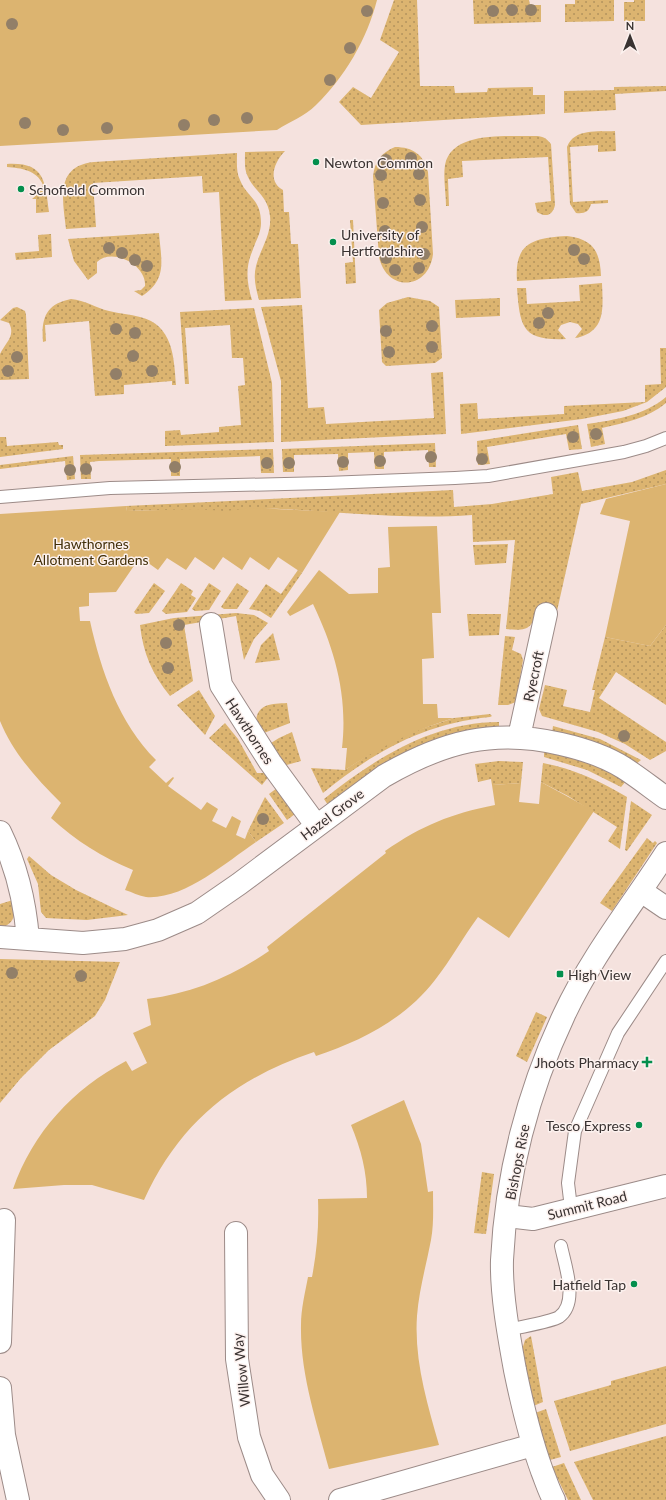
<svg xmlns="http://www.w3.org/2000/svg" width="666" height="1500" viewBox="0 0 666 1500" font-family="Lato,sans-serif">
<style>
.grass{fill:url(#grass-dots)}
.green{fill:#dcb470}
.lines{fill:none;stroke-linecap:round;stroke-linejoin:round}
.service-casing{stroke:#9c8b88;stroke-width:14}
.minor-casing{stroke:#9c8b88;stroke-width:24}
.tertiary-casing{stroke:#9c8b88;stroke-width:24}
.service{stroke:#fff;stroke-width:12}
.minor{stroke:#fff;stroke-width:22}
.tertiary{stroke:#fff;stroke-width:22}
.tree{fill:#927f68}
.poi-dot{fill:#038f4d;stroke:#fcf1ee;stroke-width:1.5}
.labels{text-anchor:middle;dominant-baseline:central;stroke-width:3;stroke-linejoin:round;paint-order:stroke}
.poi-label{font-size:14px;fill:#393231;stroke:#fcf1ee;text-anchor:start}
.park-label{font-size:14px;fill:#412e08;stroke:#fcf1ee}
.street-label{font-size:14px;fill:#393231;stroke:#fcf1ee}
</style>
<defs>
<pattern id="grass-dots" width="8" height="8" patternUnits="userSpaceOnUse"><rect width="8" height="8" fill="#dcb470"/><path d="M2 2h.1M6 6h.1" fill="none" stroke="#b3935d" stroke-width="1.8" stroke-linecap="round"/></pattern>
</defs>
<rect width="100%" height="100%" fill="#f5e2de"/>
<path class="grass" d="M394 0H417L420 86H454L455 93 487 92 488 88 533 87V95H545V114L361 125 339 102 353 87 371 98 399 52 380 40Z
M473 0H529L530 5H541V22L474 24Z
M575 0H614V21L565 22V4H575Z
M634 0H645V21H624V2H634Z
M666 86V91L615 94 616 110 564 113V91L614 90V87Z
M615 131 616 151 598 152V145L570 147 573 202 608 200V203L591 204C589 212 584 214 576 213L570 204 567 147C574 128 598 132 615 131Z
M535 136C543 136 546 138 551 144L555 205C553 215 546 218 537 212L535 203 551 201 548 157 462 161 463 177 448 179 449 206H446C446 193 443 178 445 165 452 130 508 137 535 136Z
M395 147C413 147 424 155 428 172L433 254C429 290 387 293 379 257L373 176C375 161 381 153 395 147Z
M285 151C274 162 267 181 283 190L284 212H289L291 244H298L301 298 259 300C256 289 253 278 256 266 260 250 272 234 270 216 268 196 255 192 248 177 244 170 245 160 245 152Z
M237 153C237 162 236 172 240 180 247 198 261 198 261 223 261 234 255 242 252 252 245 268 247 284 252 300L225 301 219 192 203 193 202 176 93 183 96 227 66 229C63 201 54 166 94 162Z
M7 164C45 162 45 181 49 212L36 213V199H32L40 192 43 185C37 170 21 168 7 167Z
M350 220H353L356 283 346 284 345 263 353 262Z
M159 233C161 260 168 279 142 296L134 291 141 290 145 286C147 265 112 247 97 262V273L88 280 74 261 68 239Z
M51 234 52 257 16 260 15 253 39 251 38 235Z
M567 236C593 239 600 251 601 276L517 281C514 242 534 238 567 236Z
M602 283C603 309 606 332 575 338L582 329 578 324 570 322 561 325 558 330 566 339C522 341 520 327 517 288H526L527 304 580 301 579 285Z
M408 297 430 301 439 307 442 358 435 363 386 366 382 362 379 310 387 303Z
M500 298V316L456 318 455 300Z
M71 299C85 300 96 308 109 311 120 314 130 314 140 317 173 325 174 357 176 385H172V381L124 385V394L95 396 89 321 45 325 46 341 43 342C41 318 46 304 71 299Z
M302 305 308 408 324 407 326 424 434 418 431 373 443 372 446 434 281 442V381L261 307Z
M17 307 25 311 26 315 29 379 0 380C0 373 0 360 0 354 5 343 16 336 9 323L0 320 13 308Z
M254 308 272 383 274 442 165 446V431L180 430 181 435 219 432V427L241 425 238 386 245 385 243 358H232L230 325 185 328 189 384H185L180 312Z
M660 348H666V387L647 402 623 411 582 419 461 434 460 404 477 403 478 419 564 414V406L645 402V385L661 384Z
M666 397V403C648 418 625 423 602 428L605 444 591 447 587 424C615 420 645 415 666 397Z
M578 425 582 449 569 450 566 434 487 447 490 464 478 465 477 441Z
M0 437H6L7 446 58 442 59 445H63V449L0 457Z
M435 443 436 467H429L428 450 384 452V469H375L374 452 348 453V470L339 471 338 454 294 455V472H283L282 449Z
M273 449 274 473H261L260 456 180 459V476H171V459L99 461 90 462 91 479H81L80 455Z
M73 456 75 479 67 480 65 461 0 469V465Z
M666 470V484L581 504 557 611 537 608C533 630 526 631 506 629L515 540 473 542 472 515C408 520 345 512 281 509 262 508 243 511 224 511 192 511 159 510 127 511L126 506 453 490 454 507 492 504 553 494 551 477 578 472 582 491 632 482Z
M508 544 506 563 475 565 473 545Z
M298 570 302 573 271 618 260 611 249 609 266 584 281 594Z
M154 583 165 591 149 613 136 614 134 612Z
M181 583 193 591 191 595 196 598 187 612 166 614 162 611Z
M209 583 221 591 209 610 195 611 192 609Z
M237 583 249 591 237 609H224L221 607Z
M236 613 254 615 268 623 254 639 244 660 236 616 184 625 193 681 170 696C152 674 143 653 140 625L174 618Z
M467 614H501L499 635 469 636Z
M666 625V705L616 672 599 698 666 742V751L650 760 625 744 598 732 542 716 539 709 545 685 567 690 563 706 590 712 595 690H592L605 637 650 646Z
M273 633 280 660 255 663 261 645Z
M505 636 515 637 512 650 521 654 523 660 516 702 508 705H498Z
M199 690 215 716 205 735 177 705Z
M287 703 290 723 264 733 256 722C257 703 272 704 287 703Z
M490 714 492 716 490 717C423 724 375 751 323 793L311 768 345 770 374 751 409 733 454 718Z
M499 722V728C431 728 380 766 328 805L324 799C374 759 432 722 499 722Z
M225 723 238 739 257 773H267L269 776 262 785 209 738Z
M553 726 600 739 641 760 635 765 552 733Z
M292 732 301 761 283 766 271 743 279 738Z
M544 751C574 757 599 766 626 781L621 787 587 770 544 757Z
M499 761 523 762 521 783 492 785 491 779 478 782 475 764Z
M543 763C574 769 600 781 627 797L620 849 608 841 617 827 568 796 541 782Z
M277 788 295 814 287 820 269 794Z
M265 797 284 823 256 842 248 831Z
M631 801 652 815 627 851 625 850Z
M647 838 653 843 655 841 657 843 612 911 600 903Z
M29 856 51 875 76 890 128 915 87 920 46 918 41 912 38 884 27 859Z
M13 900C16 914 15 924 0 928V904Z
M0 959 120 962 105 1000 95 1016 49 1050 21 1078 0 1103Z
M536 1012 547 1017 527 1062 516 1056Z
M482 1172 494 1174 486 1234 474 1233Z
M531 1336 543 1402 531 1407 521 1353 525 1340Z
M666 1366V1424L570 1451 554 1401 611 1385V1381Z
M546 1409 561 1457 550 1460 535 1413Z
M666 1436V1500H593L574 1462Z
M564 1463 581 1500H568L552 1467Z"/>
<path class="green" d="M0 0H377C367 39 345 77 316 105 305 116 289 122 277 130L0 146Z
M666 484V625L650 646 605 637 630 521 600 514 606 499Z
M126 506 127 511 196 509 225 511 252 508 340 512 302 573 278 557 269 570 250 557 242 570 223 557 214 570 195 557 186 570 167 558 158 570 140 557 116 592 89 593V606L79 607 80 621H90C101 671 119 723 156 760L149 767 166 783 173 777 174 778 168 786 201 810 207 802 218 809 212 821 226 828 232 816 241 821 236 835 245 839 248 831 256 842C225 863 184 900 146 897 139 896 132 892 125 890L133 870C102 857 76 841 51 818L61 803C36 778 13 753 0 721V514Z
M437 526 441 613H432L434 658 422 659 423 704H437L438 718H454C412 731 382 746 345 770L347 748H342C348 696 335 650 313 604L290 616 287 612 319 570 349 594 378 593V568L390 567 388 527Z
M541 782 594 811 509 938 478 917C463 937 451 960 435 980 405 1019 361 1041 316 1056L314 1052C234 1079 180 1122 144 1200L92 1185H64L13 1189C33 1132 73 1089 126 1061L132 1071 147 1063 133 1033 151 1025 147 999C193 993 231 977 269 951L267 947 386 853 385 851C423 825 450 814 495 805L492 785 521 783 519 802 539 804Z
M404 1100 421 1144 428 1192 433 1191C433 1207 434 1224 431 1240 426 1266 419 1290 417 1316 414 1360 427 1403 439 1445L329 1469C317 1423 300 1374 301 1325 301 1309 305 1293 308 1277H312C317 1251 319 1226 318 1199L367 1198C367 1172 361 1149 351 1125Z"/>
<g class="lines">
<defs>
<path id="service" d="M0 497 110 488 326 483 455 478 488 476 624 452 646 446 666 438
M571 1208 568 1183 575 1131 618 1033 666 961
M508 1330C519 1327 551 1322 559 1317 579 1303 565 1266 561 1246"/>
<path id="minor" d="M211 624 221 685 270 762 316 825
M519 737 546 614
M0 832C17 867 25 901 28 939
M641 891 666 908
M0 937 83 943 125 939 158 930 197 913 239 884 384 776C443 742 493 728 561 744 583 749 605 756 624 768 638 777 652 788 666 798
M507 1216 533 1219 666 1186
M236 1233 237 1359 249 1437 262 1475 279 1500
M0 1342 4 1220
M0 1388 4 1435 18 1500
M340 1500 533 1445"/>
<path id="tertiary" d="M554 1500C549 1491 546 1481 542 1471 530 1438 522 1404 515 1370 509 1337 501 1294 502 1260 506 1176 528 1091 564 1015 591 957 631 907 666 853"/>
</defs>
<use href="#service" class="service-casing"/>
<use href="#minor" class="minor-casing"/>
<use href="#tertiary" class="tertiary-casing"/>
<use href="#service" class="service"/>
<use href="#minor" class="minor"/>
<use href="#tertiary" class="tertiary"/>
</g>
<g class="tree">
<circle cx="512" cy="10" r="6"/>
<circle cx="531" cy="10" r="6"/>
<circle cx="367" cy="11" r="6"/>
<circle cx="493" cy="11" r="6"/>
<circle cx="12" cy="24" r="6"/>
<circle cx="350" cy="48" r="6"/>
<circle cx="330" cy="80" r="6"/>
<circle cx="247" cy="118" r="6"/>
<circle cx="214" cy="120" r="6"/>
<circle cx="25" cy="123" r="6"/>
<circle cx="184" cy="125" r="6"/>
<circle cx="107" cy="128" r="6"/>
<circle cx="63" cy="130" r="6"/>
<circle cx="411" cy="158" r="6"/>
<circle cx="386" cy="160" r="6"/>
<circle cx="419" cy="174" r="6"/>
<circle cx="381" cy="175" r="6"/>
<circle cx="420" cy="200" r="6"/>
<circle cx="383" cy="203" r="6"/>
<circle cx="422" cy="227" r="6"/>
<circle cx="385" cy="231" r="6"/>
<circle cx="109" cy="248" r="6"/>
<circle cx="574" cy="250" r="6"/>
<circle cx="122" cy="253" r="6"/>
<circle cx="424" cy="254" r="6"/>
<circle cx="386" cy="258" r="6"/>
<circle cx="584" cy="259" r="6"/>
<circle cx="135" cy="260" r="6"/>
<circle cx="147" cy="266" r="6"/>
<circle cx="419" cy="268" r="6"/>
<circle cx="395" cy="270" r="6"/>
<circle cx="548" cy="313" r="6"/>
<circle cx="539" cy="323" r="6"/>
<circle cx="432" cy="326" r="6"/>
<circle cx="116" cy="329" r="6"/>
<circle cx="386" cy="331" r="6"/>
<circle cx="135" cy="333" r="6"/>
<circle cx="432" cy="347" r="6"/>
<circle cx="389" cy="352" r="6"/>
<circle cx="133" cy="356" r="6"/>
<circle cx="17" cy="357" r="6"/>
<circle cx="8" cy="371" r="6"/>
<circle cx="152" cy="371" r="6"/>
<circle cx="116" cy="374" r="6"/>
<circle cx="596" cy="434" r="6"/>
<circle cx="573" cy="437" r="6"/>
<circle cx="431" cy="457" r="6"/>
<circle cx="482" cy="459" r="6"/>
<circle cx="380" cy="461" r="6"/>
<circle cx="343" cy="462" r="6"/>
<circle cx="267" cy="463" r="6"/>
<circle cx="289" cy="463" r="6"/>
<circle cx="175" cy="467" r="6"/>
<circle cx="86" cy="469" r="6"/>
<circle cx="70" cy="470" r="6"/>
<circle cx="179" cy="625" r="6"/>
<circle cx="166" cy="643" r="6"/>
<circle cx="168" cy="668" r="6"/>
<circle cx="624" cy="736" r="6"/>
<circle cx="263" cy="819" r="6"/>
<circle cx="12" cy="973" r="6"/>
<circle cx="81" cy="976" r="6"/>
</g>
<g class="poi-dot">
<circle cx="316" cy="162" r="4"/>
<circle cx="21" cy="189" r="4"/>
<circle cx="333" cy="242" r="4"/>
<rect x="556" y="970" width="8" height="8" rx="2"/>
<path d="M645 1056h4v4h4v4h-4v4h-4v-4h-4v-4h4z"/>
<circle cx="639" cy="1125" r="4"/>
<circle cx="634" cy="1284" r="4"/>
</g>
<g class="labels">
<g class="poi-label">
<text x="324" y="162">Newton Common</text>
<text x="29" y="189">Schofield Common</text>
<text x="341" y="234">University of<tspan x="341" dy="16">Hertfordshire</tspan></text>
<text x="568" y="974">High View</text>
<text x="639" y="1062" text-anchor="end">Jhoots Pharmacy</text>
<text x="631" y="1125" text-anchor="end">Tesco Express</text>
<text x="626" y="1284" text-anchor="end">Hatfield Tap</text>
</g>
<g class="park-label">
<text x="91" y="543">Hawthornes<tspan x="91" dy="16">Allotment Gardens</tspan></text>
</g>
<g class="street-label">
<text transform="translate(533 676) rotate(-78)">Ryecroft</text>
<text transform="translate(250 731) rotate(57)">Hawthornes</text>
<text transform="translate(332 814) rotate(-37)">Hazel Grove</text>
<text transform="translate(517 1162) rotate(-79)">Bishops Rise</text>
<text transform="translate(587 1205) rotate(-14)">Summit Road</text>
<text transform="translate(241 1370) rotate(-96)">Willow Way</text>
</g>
</g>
<g transform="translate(630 36)" stroke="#fcf1ee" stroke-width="3" paint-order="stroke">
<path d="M0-3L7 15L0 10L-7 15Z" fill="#393231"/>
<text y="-6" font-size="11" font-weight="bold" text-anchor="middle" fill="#393231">N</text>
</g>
</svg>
